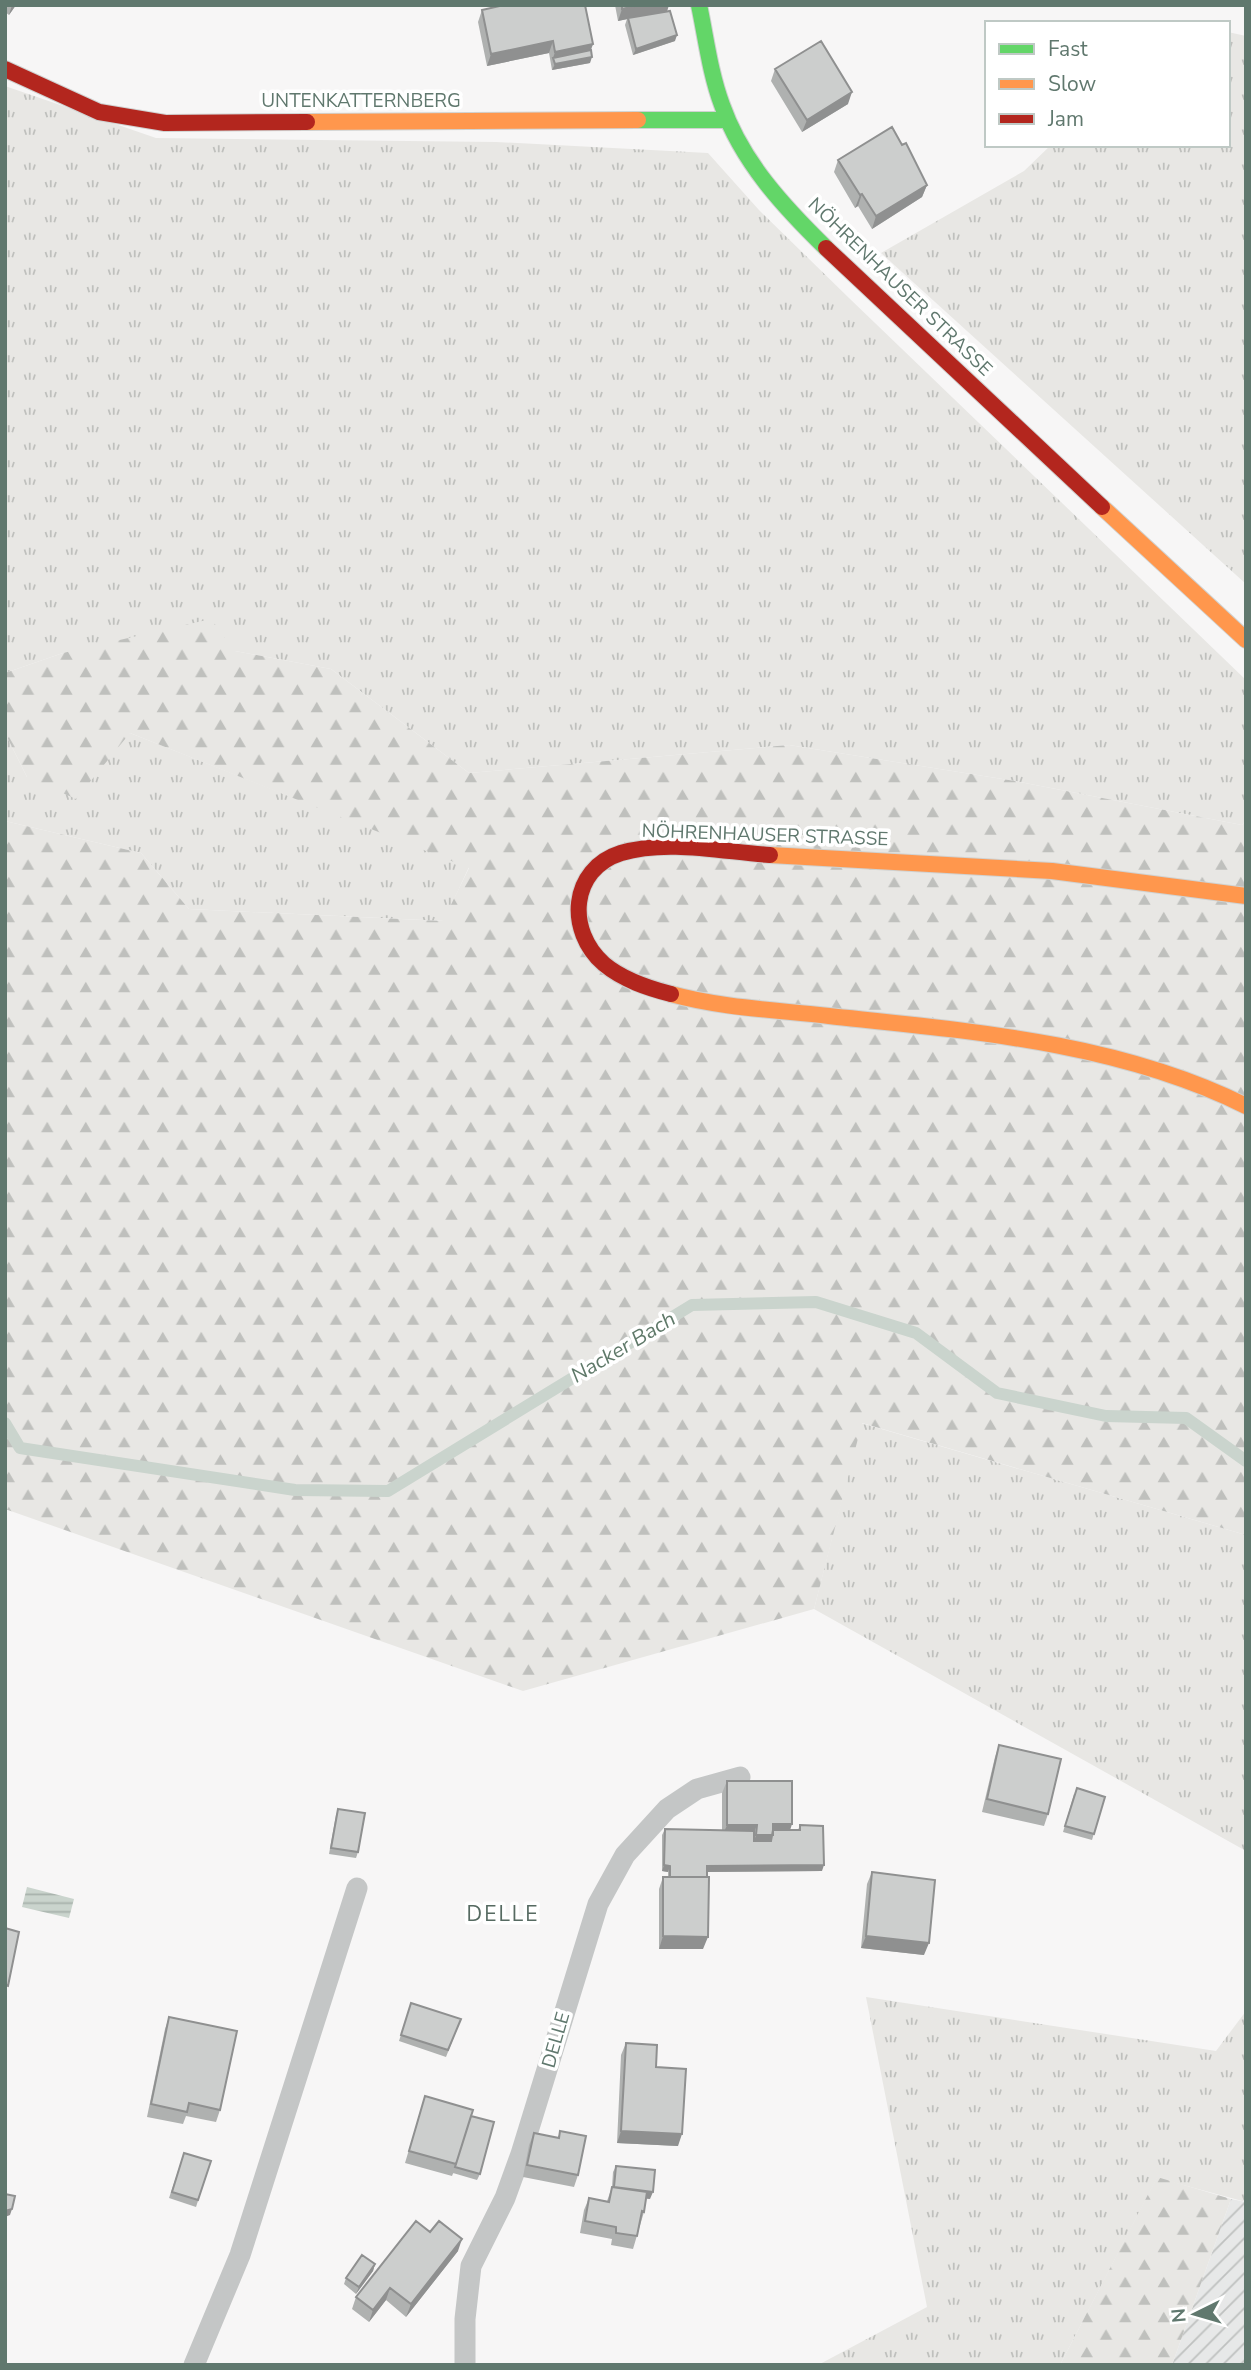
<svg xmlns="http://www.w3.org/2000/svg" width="1251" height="2370" viewBox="0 0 1251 2370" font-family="'Nunito Sans',sans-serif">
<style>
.industrial{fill:url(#industrial-furrows)}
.grass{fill:url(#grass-tufts)}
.forest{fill:url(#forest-firs)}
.water{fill:url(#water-rules)}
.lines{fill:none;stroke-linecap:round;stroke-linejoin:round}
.stream{stroke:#cad4cd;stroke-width:12}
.fast-casing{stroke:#d0d2d1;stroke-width:18}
.slow-casing{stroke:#d0d2d1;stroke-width:18}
.jam-casing{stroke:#d0d2d1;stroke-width:18}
.lane{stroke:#c4c6c6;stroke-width:21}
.fast{stroke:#63d668;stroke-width:16}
.slow{stroke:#ff974d;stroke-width:16}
.jam{stroke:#b3261e;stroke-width:16}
.wall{fill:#afb1b0}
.shaded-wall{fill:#8f9090}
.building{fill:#cccecd;stroke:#8f9090;stroke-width:2}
.labels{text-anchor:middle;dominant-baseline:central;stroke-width:7;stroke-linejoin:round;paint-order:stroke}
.street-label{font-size:19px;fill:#60786e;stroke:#fff}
.water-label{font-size:21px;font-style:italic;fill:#5f7969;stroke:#fff}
.neighbourhood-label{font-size:21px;letter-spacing:2px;fill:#566a61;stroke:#fff}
</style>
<defs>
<pattern id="industrial-furrows" width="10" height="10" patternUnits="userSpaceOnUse" patternTransform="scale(1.75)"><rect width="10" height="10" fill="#e7e8e8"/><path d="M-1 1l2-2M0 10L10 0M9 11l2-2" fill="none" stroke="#bfc1c0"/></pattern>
<pattern id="grass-tufts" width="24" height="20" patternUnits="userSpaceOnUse" patternTransform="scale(1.75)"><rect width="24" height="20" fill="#e8e7e4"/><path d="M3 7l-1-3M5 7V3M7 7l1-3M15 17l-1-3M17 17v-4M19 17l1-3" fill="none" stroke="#bfc0bd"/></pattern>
<pattern id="forest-firs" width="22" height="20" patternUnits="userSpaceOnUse" patternTransform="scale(1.75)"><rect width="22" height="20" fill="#e8e7e4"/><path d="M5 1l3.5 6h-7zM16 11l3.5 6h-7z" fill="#bfc0bd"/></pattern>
<pattern id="water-rules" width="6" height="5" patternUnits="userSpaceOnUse" patternTransform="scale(1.75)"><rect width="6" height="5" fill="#cad4cd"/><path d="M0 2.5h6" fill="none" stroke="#a7b1ab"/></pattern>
</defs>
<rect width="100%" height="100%" fill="#f7f6f6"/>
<path class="industrial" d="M1231 2199 1246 2202V2365H1172Z"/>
<path class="grass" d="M1228 32 1246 36V584L881 253 1024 171 1051 145H1228Z
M5 86 156 138 496 142 708 153 759 210 849 298 1246 680V820L1242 825 1015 781 789 745 469 773 331 669 235 651 63 653 5 673Z
M5 733 27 777 130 733 469 867 444 921 189 909 141 853 5 821Z
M861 1423 1246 1535V1851L814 1609Z
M866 1997 1216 2051 1246 2011V2202L1157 2178 1060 2365H818L927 2307Z"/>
<path class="forest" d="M211 619 235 651 331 669 469 773 789 745 1015 781 1242 825 1246 820V1535L862 1423 814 1609 523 1691 5 1509V821L141 853 189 909 443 921 469 868 130 733 76 799 27 777 5 733V673L63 653Z
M1157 2177 1231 2199 1172 2365H1060Z"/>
<path class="water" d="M27 1887 74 1899 69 1918 22 1907Z"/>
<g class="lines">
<path class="stream" d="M5 1423 20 1448 295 1490 388 1491 692 1305 816 1302 916 1333 997 1393 1106 1416 1186 1418 1246 1461"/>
<defs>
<path id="fast" d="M699 5C706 38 710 73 722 105 742 162 784 207 826 248
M638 120H727"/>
<path id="slow" d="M307 122 638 120
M1102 507 1246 640
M770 855 1052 871 1246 896
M671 994C722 1008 777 1010 829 1016 970 1031 1117 1042 1246 1106"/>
<path id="jam" d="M5 69 99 112 165 123 307 122
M826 248 1102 507
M671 994C648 988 623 980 604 964 566 931 570 869 621 853 667 839 724 852 770 855"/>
</defs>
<use href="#fast" class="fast-casing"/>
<use href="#slow" class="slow-casing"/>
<use href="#jam" class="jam-casing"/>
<path class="lane" d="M194 2365 240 2255 357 1888
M465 2365V2319L471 2266 505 2198 521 2154 598 1904 625 1855 667 1809 697 1789 740 1777"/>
<use href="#fast" class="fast"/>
<use href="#slow" class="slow"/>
<use href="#jam" class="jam"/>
</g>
<path class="wall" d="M5 5H16L9 15 5 12Z
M615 5H669L667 11 643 16 675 41 633 55 625 25 627 19 618 21Z
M482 10 593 44 591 50 590 63 552 70 549 53 487 66 478 22Z
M775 69 848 104 802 132 771 81Z
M838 160 927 185 922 197 872 229 858 206 855 208 834 172Z
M999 1745 1048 1814 1044 1826 982 1812 995 1757Z
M727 1781 790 1830H798L800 1825 822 1871 707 1872 703 1949H659V1889L663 1877H668V1872L662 1871V1835L665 1829 722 1830V1793Z
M1074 1794 1105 1797 1092 1840 1063 1832Z
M338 1809 358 1852 356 1858 329 1854 336 1815Z
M872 1872 924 1955 861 1948 867 1884Z
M411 2003 461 2019 446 2057 399 2041Z
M169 2017 220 2110 216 2122 186 2116 183 2124 147 2117 165 2029Z
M626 2043 656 2067 678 2146 617 2143 621 2055Z
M425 2096 471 2116 480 2174 477 2180 453 2173 454 2171 452 2176 405 2163Z
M560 2131 578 2175 574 2187 523 2177 529 2145 534 2133 558 2138Z
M184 2153 211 2161 196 2207 169 2198Z
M616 2166 650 2199 646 2198 644 2212 633 2249 611 2245 612 2239 580 2233 584 2210 589 2198 607 2201 612 2187 613 2172Z
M430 2232 458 2251 406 2317 386 2300 369 2322 352 2309 356 2297Z
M375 2264 373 2271 356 2294 344 2284 346 2278Z"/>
<path class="shaded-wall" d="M12 5H16L9 15Z
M639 5H669L667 11 618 21 622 9Z
M677 35 675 41 633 55 636 49Z
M553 41 549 53 487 66 491 54Z
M593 44 588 56 553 58 555 52Z
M592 57 590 63 552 70 555 64Z
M852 92 848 104 802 132 807 120Z
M927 185 922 197 872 229 876 216Z
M862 194 858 206 855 208 860 195Z
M773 1824H792L788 1837 768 1848 752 1847 756 1835Z
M727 1825H757L752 1837H722Z
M664 1865 670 1866 668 1872 662 1871Z
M824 1865 822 1871 705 1872 707 1866Z
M663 1936 708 1937 703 1949H659Z
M866 1936 929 1943 924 1955 861 1948Z
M621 2131 682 2134 678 2146 617 2143Z
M614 2189 653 2192 650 2199 611 2195Z
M12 2209 10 2215 5 2217V2211Z
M462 2239 458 2251 406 2317 411 2304Z
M375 2264 373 2271 356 2294 359 2287Z
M390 2288 386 2300 369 2322 373 2310Z"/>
<path class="building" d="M504 5H585L593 44 555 52 553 41 491 54 482 10Z
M622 5H639L622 9Z
M670 11 677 35 636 49 628 18Z
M821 41 852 92 807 120 775 69Z
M591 50 592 57 555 64 553 58Z
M892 127 902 145 906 143 927 185 876 216 862 194 860 195 838 160Z
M999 1745 1061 1759 1048 1814 987 1799Z
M727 1781H792V1824H773V1835H756L757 1825H727Z
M1077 1788 1105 1797 1094 1834 1065 1826Z
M338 1809 365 1813 358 1852 331 1848Z
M800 1825 823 1826 824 1865 707 1866V1877H670V1866L664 1865 665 1829 754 1831V1841H771L773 1830H800Z
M872 1872 935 1880 929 1943 866 1936Z
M663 1877H709L708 1937 663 1936Z
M5 1928 19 1932 8 1986 5 1985Z
M411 2003 461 2019 448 2050 401 2035Z
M169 2017 237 2031 220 2110 189 2103 187 2112 151 2104Z
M626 2043 657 2045 656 2067 686 2069 682 2134 621 2131Z
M425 2096 473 2110 456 2164 409 2151Z
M471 2116 494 2122 480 2174 455 2167Z
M560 2131 586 2136 578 2175 527 2165 534 2133 559 2138Z
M184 2153 211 2161 198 2200 172 2192Z
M616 2166 655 2170 653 2192 614 2187Z
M612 2187 647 2192 644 2212 642 2211 637 2236 616 2233V2227L585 2221 589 2198 609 2202Z
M5 2194 15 2196 12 2209 5 2211Z
M416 2221 430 2232 439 2221 462 2239 411 2304 390 2288 373 2310 356 2297Z
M362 2255 375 2264 359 2287 346 2278Z"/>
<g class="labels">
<g class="street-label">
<text x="361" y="101">UNTENKATTERNBERG</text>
<text transform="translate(900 287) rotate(44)">NÖHRENHAUSER STRASSE</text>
<text transform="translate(765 835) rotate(2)">NÖHRENHAUSER STRASSE</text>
<text transform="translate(556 2040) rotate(-74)">DELLE</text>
</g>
<g class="water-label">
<text transform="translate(623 1347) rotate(-31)">Nacker Bach</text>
</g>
<g class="neighbourhood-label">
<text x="503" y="1914">DELLE</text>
</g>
</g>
<rect width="1251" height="2370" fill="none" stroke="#60786e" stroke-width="14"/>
<rect x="985" y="21" width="245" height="126" fill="#ffffff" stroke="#bfc9c5" stroke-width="2"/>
<rect x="999" y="44" width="35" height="10" fill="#63d668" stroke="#bfc9c5" stroke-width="2"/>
<text x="1048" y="56" font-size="21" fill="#60786e">Fast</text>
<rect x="999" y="79" width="35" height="10" fill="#ff974d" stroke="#bfc9c5" stroke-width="2"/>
<text x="1048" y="91" font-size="21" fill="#60786e">Slow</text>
<rect x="999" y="114" width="35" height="10" fill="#b3261e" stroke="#bfc9c5" stroke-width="2"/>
<text x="1048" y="126" font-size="21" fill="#60786e">Jam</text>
<g transform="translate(1195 2314) rotate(265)" stroke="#ffffff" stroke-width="5" paint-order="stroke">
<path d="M0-5L12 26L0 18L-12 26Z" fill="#60786e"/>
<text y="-10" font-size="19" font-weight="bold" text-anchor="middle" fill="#60786e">N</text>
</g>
</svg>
